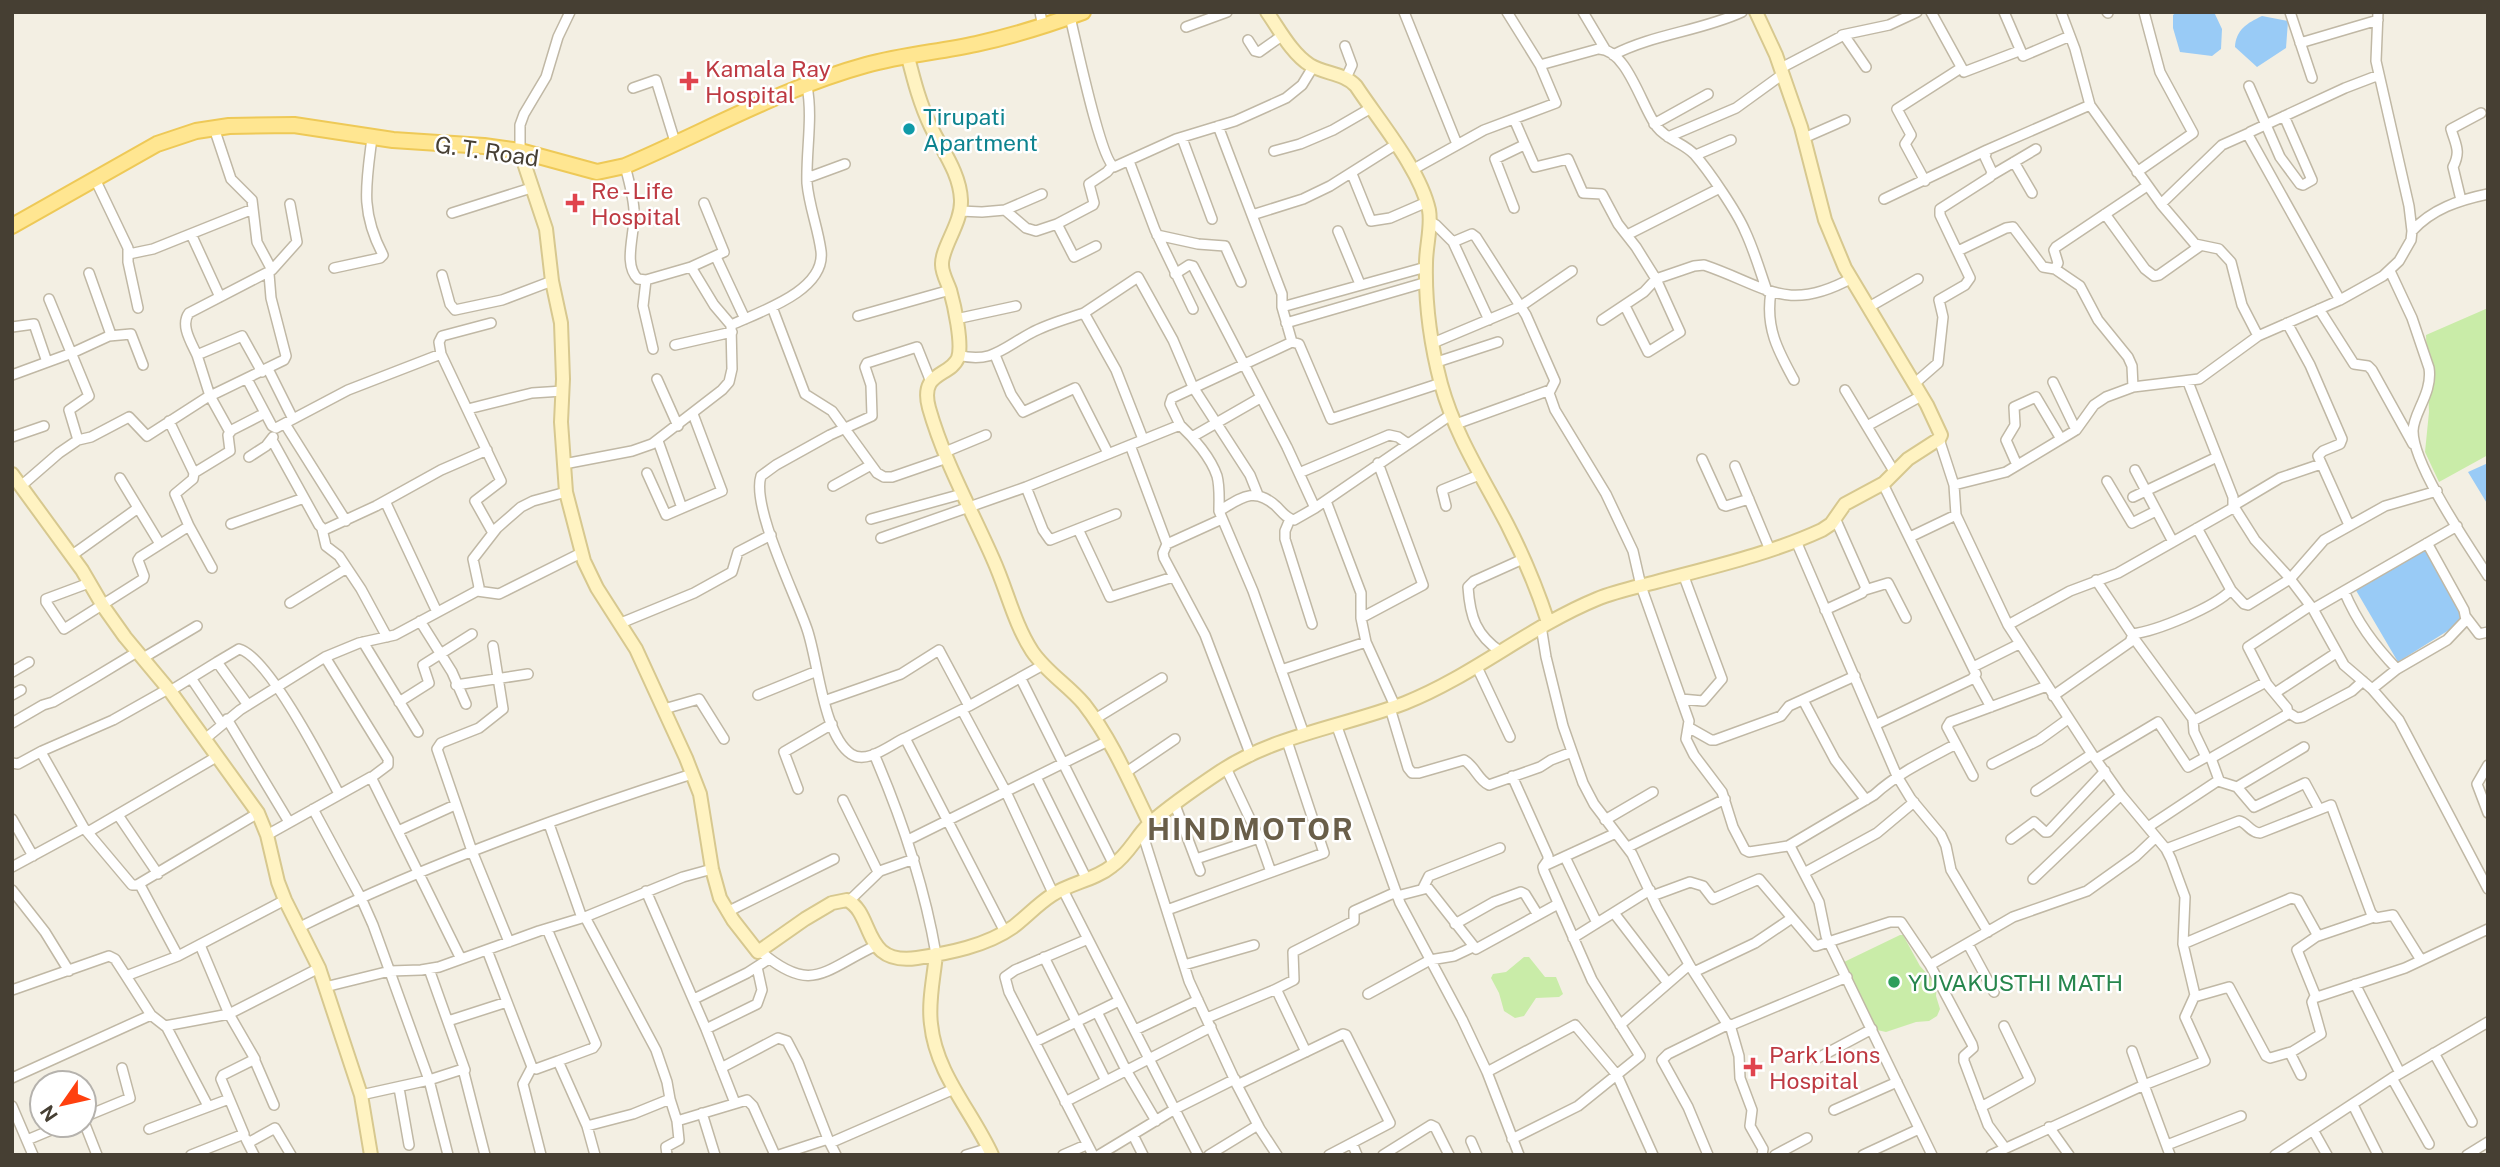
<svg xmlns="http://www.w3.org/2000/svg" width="2500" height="1167" viewBox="0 0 2500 1167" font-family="'Public Sans',sans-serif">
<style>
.green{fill:#c9eca8}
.water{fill:#99cbf6}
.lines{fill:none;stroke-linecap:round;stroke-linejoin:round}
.street-casing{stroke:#c0b8a5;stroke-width:12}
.secondary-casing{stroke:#d7c88f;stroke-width:16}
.primary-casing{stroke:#eec957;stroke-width:18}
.street{stroke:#fff;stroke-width:9}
.secondary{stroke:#fff3c2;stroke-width:12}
.primary{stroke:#ffe691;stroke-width:14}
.rail{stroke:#949494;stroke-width:2.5;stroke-dasharray:9 9;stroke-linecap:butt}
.health-dot{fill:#e0444e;stroke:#fff;stroke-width:2.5}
.culture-dot{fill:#0f9aa8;stroke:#fff;stroke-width:2.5}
.leisure-dot{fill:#2e9e5b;stroke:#fff;stroke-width:2.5}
.labels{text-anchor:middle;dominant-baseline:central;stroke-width:5;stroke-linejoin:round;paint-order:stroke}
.health-label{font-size:23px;fill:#be3a42;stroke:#fff;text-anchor:start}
.culture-label{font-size:23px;fill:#0d838f;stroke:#fff;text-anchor:start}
.street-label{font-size:23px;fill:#463f33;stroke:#fff}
.leisure-label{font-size:23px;fill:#27864d;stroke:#fff;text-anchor:start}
.district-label{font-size:30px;font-weight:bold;letter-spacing:2px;fill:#695e49;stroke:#fff}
</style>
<rect width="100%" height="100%" fill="#f3efe3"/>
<path class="green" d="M2488 308V455L2439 482 2425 452 2429 412 2426 335Z
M1900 935H1903L1920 966 1937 985 1936 996 1940 1009 1937 1016 1929 1021 1916 1022 1886 1032 1877 1030 1844 962Z
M1524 957H1529L1545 977H1556L1563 994 1559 997 1536 998 1524 1016 1515 1018 1504 1011 1499 993 1491 978 1493 974 1506 972Z"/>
<path class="water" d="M2177 12H2214L2222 29 2221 49 2212 56 2180 52 2173 28V15Z
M2262 16 2288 21 2286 48 2257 67 2235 47C2236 30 2247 23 2262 16Z
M2488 463V505L2468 472Z
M2425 546 2465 620 2398 662 2354 587Z"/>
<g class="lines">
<defs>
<path id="street" d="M1040 12 1043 27
M1404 12 1457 144
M1583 12 1605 49
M1931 12 1964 72 2019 51
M2004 12 2023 56 2070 36
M2061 12 2075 49 2090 105 2161 204 2195 244 2219 249 2231 262 2242 305 2258 336
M2107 12 2108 13
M2290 12 2312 78
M1070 17C1076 41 1100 158 1114 167L1176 139 1235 121 1286 98 1302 85 1313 67
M1186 27 1227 12
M1842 35 1889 25 1917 12
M1248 40 1255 51 1259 52 1283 35
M2300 43 2378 20
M1345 46 1352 65 1346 78
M1613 55C1653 34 1701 31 1742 12
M1540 65 1598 49C1627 48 1642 108 1657 127 1667 140 1684 143 1695 155 1709 171 1737 212 1745 231 1754 250 1760 271 1767 291
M1781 68 1844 35 1866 67
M2249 86 2280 157 2300 184 2303 185 2312 180 2284 116
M633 88 656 80 676 145
M1514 119 1535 167 1568 159 1583 193 1602 194 1618 224 1636 247 1656 279 1694 266 1704 265C1766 286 1786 314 1852 278
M1654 124 1708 94
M1668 137 1736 108 1783 74
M1182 138 1212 219
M1804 138 1845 120
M520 151V125L524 114 546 77 558 37 570 12
M1274 151 1300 144 1333 130 1371 108
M1696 155 1731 140
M1129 161 1155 230 1193 309
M2014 162 2032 193
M1412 170 1484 130 1556 103 1540 65 1507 12
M2137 172 2193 133 2160 72 2144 12
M1352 174 1371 221 1390 218 1427 202
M1992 175 2036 149
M807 178 845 164
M95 179 128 248V262L138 308
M1925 181 1905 144 1911 135 1897 109 1961 68
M1884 199 1987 150
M2461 200 2453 167C2461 151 2456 146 2451 129L2481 113
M2161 204 2222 145 2249 133
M1514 208 1495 159 1524 145
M1005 210 1042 194
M960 211 982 212 1005 210 1026 228 1036 231 1057 224 1093 205 1094 203 1089 184 1107 172 1112 166
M452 213 531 188
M2105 214 2145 269 2154 276 2159 275 2200 246
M1252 215 1303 199 1330 186 1395 145
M1429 221 1436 225 1453 242 1472 234 1476 237 1526 315 1555 381 1549 393 1555 410 1606 494 1633 551 1641 586 1689 721 1686 739 1694 755 1722 792 1733 827 1745 850 1749 852 1788 846 1791 848 1819 902 1826 936 1932 1155
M1057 224 1074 257 1096 246
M1338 231 1360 284
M2412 231C2432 209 2459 200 2488 194
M191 234 220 297
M1157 235 1198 244 1225 246 1241 282
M1627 235 1718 189
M1453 242 1489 320
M1958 251 2006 228 2013 227 2043 267 2055 269 2080 286 2098 320 2128 357 2132 366 2133 387
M129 254 153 249 253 209
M716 257 745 319
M691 267 724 252 704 203
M334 268 380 258 383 255C360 211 366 185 372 138
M2055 269 2058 263 2054 250 2056 247 2147 186
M272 270 297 242 290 204
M2390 271 2412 318 2429 368C2433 393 2413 413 2413 431 2413 465 2468 545 2488 576
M1175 274 1189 265 1193 266 1287 447 1315 508
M442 275 450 304 455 310 502 300 552 281
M646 280 643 306 653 349
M1771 292C1765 327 1778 351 1794 380
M2340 300 2248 135 2250 132 2345 88 2379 75
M772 307 805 394 832 411 877 473 884 477H892L947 458
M1282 307 1426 267
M1869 307 1918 279
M2319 309 2354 364 2368 366 2372 370 2413 444
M858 316 950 290
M956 319 1016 306
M1602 320 1644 292 1656 279 1680 332 1648 352 1625 306
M1286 323 1427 282
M2287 323 2310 365 2342 439 2340 444 2323 451 2318 456 2349 525
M731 325C759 312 826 291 821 251 818 228 809 206 807 183 806 150 813 118 807 86
M12 327 34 324 47 362
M109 336 131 334 143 365
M1292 342 1299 344 1331 419 1441 383
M1433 343 1521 306 1572 271
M675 345 732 332
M441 354 439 342 442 336 491 323
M197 355C191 342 180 325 189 313L272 270 257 242 252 200 231 179 214 128
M958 355C991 364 1003 348 1031 333 1047 324 1066 319 1084 313
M995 355 1011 394 1023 412 1075 388 1108 453
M1437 362 1498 342
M268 369 293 419
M12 375 72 353 109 336 110 332 89 273
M247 379 272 426 276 428 348 390 441 354 501 481 475 501 493 533
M657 379 678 426
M931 382 917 347 867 363 865 367 871 385 872 416 830 435 776 465 761 476C751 507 796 596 807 629 818 660 823 735 851 754 867 765 891 744 905 738L1005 932
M2053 382 2076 430
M2188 382 2233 497V509
M1914 384 1938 363 1943 317 1939 300 1965 285 1970 278 1940 215V209L1990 177 1992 172 1985 157 1987 150 2090 105
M1845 390 1895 473
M468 409 532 393 563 391
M285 424 346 521
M1456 424 1550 390
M1180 425 1170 404 1172 398 1292 342 1282 307V294L1218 126
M1867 426 1921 396
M230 432 210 396 197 355 242 336 262 372
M12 437 44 426
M1192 437 1260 398
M1143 439 1116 370 1084 313 1138 277 1173 340 1193 387 1250 475 1258 495
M1939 439 1954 485 1956 515 2008 625 2092 754 2121 795 2166 849 2171 859 2185 897 2183 944 2195 995 2185 1017 2205 1061 2144 1085 2170 1155
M78 440 91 437 129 417 147 436 206 398 284 360 286 356 271 298 269 274
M272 440 319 525 324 530 376 506 441 470 487 450
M658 441 682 508
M1130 445 1167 544 1222 519
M945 452 986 435
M249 457 266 446 273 437
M1702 459 1723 505 1726 506 1749 499
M564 464 632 451 652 444 722 390 729 382 732 369 731 325 714 305 691 267 646 280 638 279C622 264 636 232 634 210 633 195 629 181 625 166
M2017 465 2006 440 2015 425 2014 407 2036 397 2061 439
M1735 466 1770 550
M2135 470 2173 542
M194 473 230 451 228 435 232 430 265 413
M647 473 666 515 722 491 693 414
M1299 473 1389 435 1398 437 1408 444
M120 478 160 544
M2107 481 2132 523 2156 511
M1954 485 2006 472 2076 430 2094 405 2106 397 2133 387 2199 379 2258 336 2340 300 2383 276 2399 261 2411 240 2412 231 2409 206 2376 61 2378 12
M21 486 59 453 78 440 69 410 89 396 49 299
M833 486 871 465
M1026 487 1043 530 1050 540 1116 514
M2133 497 2217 457
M385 501 437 612
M1326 501 1361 593V618L1366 642 1395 706
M1446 506 1442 490 1479 475
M2233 506 2280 478 2321 464
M1219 511 1253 591 1304 734
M871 519 962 494
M1290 519 1285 531V539L1312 624
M231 524 304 498
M189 526 212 568
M322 529 326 546 339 556 361 589 387 637
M1078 529 1110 597 1173 577
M1910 537 1956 515
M881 538 1026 487 1180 425C1194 438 1211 458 1217 476 1220 487 1219 500 1219 511 1241 498 1254 486 1276 506 1282 512 1286 518 1294 520L1315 508 1452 414
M1796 541 1897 776 1911 799 1941 835 1946 846 1951 870 1988 932
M1167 544 1163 553 1164 558 1205 635 1251 756
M71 556 138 508
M2096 580 2132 634C2157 631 2215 607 2231 590L2197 528
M89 583 46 599V602L64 629 143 579 144 576 138 560 140 557 189 526 175 494 193 479 194 473 169 421
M1865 590 1888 583 1906 618
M2231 590 2244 604 2248 605 2290 579 2324 540 2385 506 2437 491
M477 591 499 594 581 553
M2344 591C2357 622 2374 645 2397 669L2447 640 2466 620 2464 610 2427 543
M290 603 347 568
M2313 609 2457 526
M1825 610 1862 593 1866 588 1835 518
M2466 617 2479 634 2488 632
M1361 618 1423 585 1378 463
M420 621 452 672 466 704
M621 623 694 593 732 572 738 552 771 535
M2008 625 2070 591 2118 573 2231 509 2236 510 2255 540 2287 575 2313 609 2344 665 2372 689 2399 720 2488 889
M1541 626 1546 657 1563 726 1583 783 1594 804 1632 854 1657 907 1690 966 1726 1022 1730 1025 1734 1024 1847 977
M363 642 418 732
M493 646 503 709 479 728 441 743 437 749 472 851 509 942
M1501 652C1476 635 1470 617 1468 587L1474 581 1523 559
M325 657 388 759V765L372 777
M143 658 197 626
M217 662 239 649C268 656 324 765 339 794
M1477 667 1510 737
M1973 667 2019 644
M1281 670 1366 642
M12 672 29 662
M191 678 222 724
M1975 678 1991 707
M1021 679 1114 865
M456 685 528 674
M2372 689 2397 669
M170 691 217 662 248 705
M2275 693 2336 653
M12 695 21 690
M758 695 817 671
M2053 696 2130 642 2133 634
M1681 699 1703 701 1722 679 1683 574
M1803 700 1835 760 1866 800
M824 701 901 674 939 650 969 706
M399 702 429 683 423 665 472 634
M1390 708 1408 768 1412 773H1419L1464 760C1475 766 1478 780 1489 785L1540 767 1551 760 1572 752
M664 709 699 699 724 739
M962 710 1006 792 1053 893
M2289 713 2297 718 2303 717 2352 691 2363 681
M227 719 289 822
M1095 719 1162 678
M2193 721 2266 682
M12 723 43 705 53 702 94 678 137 652
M1336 724 1400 903 1462 1019 1487 1072 1575 1025 1617 1075 1653 1155
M1875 725 1972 679 1976 674 1883 484
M1688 727 1711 740H1715L1781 716 1789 706 1855 676
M905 738 969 706 1043 665
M205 739 240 710 325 657 359 643 395 635 477 591 479 587 473 559 497 528 521 507 533 501 566 492
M874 754C902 819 924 884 936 954
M2096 759 2158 722 2188 767 2206 757 2194 732 2193 719 2133 637
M12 763 18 764 42 751
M1992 764 2039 740 2068 719
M2488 765 2477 784 2488 813
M1226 768 1259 838 1271 872
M1125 773 1175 739
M1512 776 1548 856V860L1543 867 1544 871 1592 980 1640 1056 1578 1106 1512 1139
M1973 776 1947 727 1950 722 2047 686
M1036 777 1087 880
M2218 781 2237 787 2254 807 2305 783 2319 809
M2237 787 2304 747
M798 789 784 752 832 724
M2036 791 2092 754
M843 800 878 872
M1175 805 1200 871
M313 809 361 898 373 925 429 1080 448 1155
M118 815 158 874
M12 819 33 856
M1605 820 1653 792
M549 824 582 918
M2148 827 2219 780 2212 761 2213 757 2288 714 2287 708 2267 684 2248 647 2310 606
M84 828 42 754V751L113 720 168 689
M398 831 455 805
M88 832 218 756
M1142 832 1189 981 1237 1085 1260 1129 1277 1155
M267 835 371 777 461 959
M2011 839 2034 822 2045 832H2048L2105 771
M908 840 1108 741
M1788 846 1874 795C1898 773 1928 759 1956 744
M1628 847 1725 799
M2166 849 2239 821C2247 822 2250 833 2260 833L2331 805 2371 913 2376 918 2393 915 2421 960
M1565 857 1597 923
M1196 859 1259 838
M1544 866 1616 833
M12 867 84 828 132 885H137L258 813
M1804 873 1877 833 1914 802
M2033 879 2121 795
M140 885 178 956
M1423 888 1429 876 1500 848
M12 890 45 932 69 971
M1063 890 1198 1155
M646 891 706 1029 735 1103
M1397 896 1428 888 1476 949 1558 904
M1652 896 1690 882 1703 886 1713 899 1759 879 1816 946 1890 922H1901L1930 965 1972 1044 1973 1048 1964 1056V1061L1988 1125 2005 1148
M849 901 880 871 914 859
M1167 910 1324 853 1287 741
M727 912 834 859
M1614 913 1667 982
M585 917 656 1050 667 1082 670 1099 633 1114 587 1126
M1455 924 1494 902 1521 892 1525 894 1538 915
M300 927C424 865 560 816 692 774
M547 929 596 1044 593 1048 558 1061
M1573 938 1650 890
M1088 939 1015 970 1005 977 1009 992 1093 1155
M1968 944 1994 992
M2183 944 2291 898 2298 900 2318 936 2374 917
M487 950 532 1067 536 1069 558 1061 587 1126 595 1155
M761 952C812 995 824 970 875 946
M1044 957 1106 1081
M1184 965 1254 945
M1930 965 2013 917 2087 891 2136 856 2156 837
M429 969 465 1070
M1694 972 1755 943 1792 918
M126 976 151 1015 165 1026 229 1014 319 968
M2355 984 2400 1073
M325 987 390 971 421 970 439 967 539 931 585 917 683 877 712 869
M12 990 109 956 115 959 126 976 178 956 285 900
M1274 990 1294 980 1293 952 1354 921V911L1396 892
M1368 994 1430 960 1454 956 1473 947
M2194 997 2229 987 2266 1056 2270 1058 2291 1052
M2316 997 2297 950 2317 936
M694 999 747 973 769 959
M1097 1012 1126 1070 1156 1121
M1207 1018 1274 990 1278 993 1306 1052
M448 1021 507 1002
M1620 1025 1689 965
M1730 1025 1739 1056 1740 1078 1752 1110 1750 1126 1763 1149 1762 1155
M166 1026 208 1106
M706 1029 757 1004 762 990 757 967
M1135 1030 1198 1000
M1035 1042 1119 1001
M2434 1053 2472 1122
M1816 1059 1872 1029
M255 1061 274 1105
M532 1067 523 1084 541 1155
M721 1068 778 1038 787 1041 798 1062 828 1139
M1487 1072 1519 1155
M2301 1075 2290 1053 2321 1034 2312 1002 2314 998 2405 968 2488 929
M12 1078 151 1015
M2392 1078 2429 1144
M1237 1085 1343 1034 1346 1035 1390 1123 1329 1155
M399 1088 409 1145
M361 1095 429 1080 463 1069 485 1155
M670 1099 677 1121
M1065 1102 1211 1027
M2353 1105 2378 1155
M12 1106 33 1155
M1981 1107 2030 1080 2004 1026
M1834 1110 1897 1082
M702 1113 715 1155
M84 1117 130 1098 122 1068
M84 1122 97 1155
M2049 1127 2069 1155
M149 1129 229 1099
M2313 1130 2327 1155
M1133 1135 1143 1155
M246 1139 254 1155
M27 1140 63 1125
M1471 1141 1477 1155
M248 1143 275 1128 291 1155
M830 1143 954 1089
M1352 1143 1357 1155
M2167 1145 2241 1116
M191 1155 244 1134 221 1079 223 1075 255 1059 229 1014 200 945
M667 1155 666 1147 679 1140 677 1121 747 1100 753 1106 775 1155
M779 1155 828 1139 836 1155
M966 1155 989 1148
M1063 1155 1086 1145
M1099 1155 1175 1109 1235 1079
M1209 1155 1258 1125
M1383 1155 1431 1125 1435 1127 1449 1155
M1708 1155 1688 1107 1662 1060 1668 1054 1729 1024
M1775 1155 1807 1138
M1863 1155 1919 1129
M1991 1155 2144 1085 2132 1051
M2275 1155 2392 1078 2488 1022
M2467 1155 2488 1142"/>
<path id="secondary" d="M1267 12C1279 29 1292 54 1310 65 1325 74 1344 73 1356 86 1379 121 1420 169 1429 210 1432 226 1426 246 1426 263 1425 302 1431 346 1441 384 1455 435 1483 478 1507 524 1523 555 1537 589 1548 622
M908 57C914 81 920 104 931 127 942 150 960 173 961 200 962 223 941 248 942 265 942 273 947 282 950 290 954 304 963 344 958 358 950 377 919 371 929 408 944 461 971 509 993 559 1007 590 1014 623 1032 651 1046 672 1068 685 1084 704 1112 740 1130 783 1150 824
M520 151 546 229 552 281 561 323 563 379 561 422 566 492 584 561 597 588 636 649 686 758 700 794 712 869 720 898 733 920 758 952 805 919 832 903 847 900C875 914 861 966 917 958 949 953 986 946 1013 927 1026 917 1038 904 1052 895 1070 883 1095 880 1112 866 1128 855 1136 837 1149 824 1171 805 1197 787 1221 771 1276 735 1345 726 1405 703 1473 676 1529 627 1597 599 1616 591 1637 587 1656 582 1712 567 1770 554 1822 530L1831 524 1845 504 1884 483 1908 459 1939 439 1941 435 1927 405 1845 268 1825 220 1801 127 1776 55 1756 12
M12 474 82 570 103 606 125 637 170 691 258 813 267 835 278 882 285 900 319 968 361 1095 371 1155
M936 954C934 977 928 1001 931 1024 936 1074 972 1111 992 1155"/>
<path id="primary" d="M12 226 157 144 196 131 229 126 294 125 393 140 484 146 520 151 597 172 625 166C705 132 782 88 866 65 902 55 939 52 976 44 1012 36 1048 25 1083 12"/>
</defs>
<use href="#street" class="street-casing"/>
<use href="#secondary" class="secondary-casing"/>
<use href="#primary" class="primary-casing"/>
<use href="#street" class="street"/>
<use href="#secondary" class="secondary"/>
<use href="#primary" class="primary"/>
<path class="rail" d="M2487 1155 2488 1154"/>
</g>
<g class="health-dot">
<path d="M685.5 70.5h7v7h7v7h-7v7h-7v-7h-7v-7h7z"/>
<path d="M571.5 192.5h7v7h7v7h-7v7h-7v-7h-7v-7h7z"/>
<path d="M1749.5 1056.5h7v7h7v7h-7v7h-7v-7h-7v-7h7z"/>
</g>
<circle class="culture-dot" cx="909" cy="129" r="7"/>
<circle class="leisure-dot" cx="1894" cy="982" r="7"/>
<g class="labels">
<g class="health-label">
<text x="705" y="68">Kamala Ray<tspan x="705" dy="26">Hospital</tspan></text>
<text x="591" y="190">Re - Life<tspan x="591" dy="26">Hospital</tspan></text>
<text x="1769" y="1054">Park Lions<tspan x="1769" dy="26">Hospital</tspan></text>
</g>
<g class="culture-label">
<text x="923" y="116">Tirupati<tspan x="923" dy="26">Apartment</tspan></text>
</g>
<g class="street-label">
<text transform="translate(487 151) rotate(8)">G. T. Road</text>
</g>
<g class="leisure-label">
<text x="1908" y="982">YUVAKUSTHI MATH</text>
</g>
<g class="district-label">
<text x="1251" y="829">HINDMOTOR</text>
</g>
</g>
<rect width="2500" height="1167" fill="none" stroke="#463f33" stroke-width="28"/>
<g transform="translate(63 1104) rotate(236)"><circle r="33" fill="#ffffff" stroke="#b5b2ad" stroke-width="2"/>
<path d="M0-5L12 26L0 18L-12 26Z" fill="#ff400f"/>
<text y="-10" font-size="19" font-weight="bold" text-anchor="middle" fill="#463f33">N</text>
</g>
</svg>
